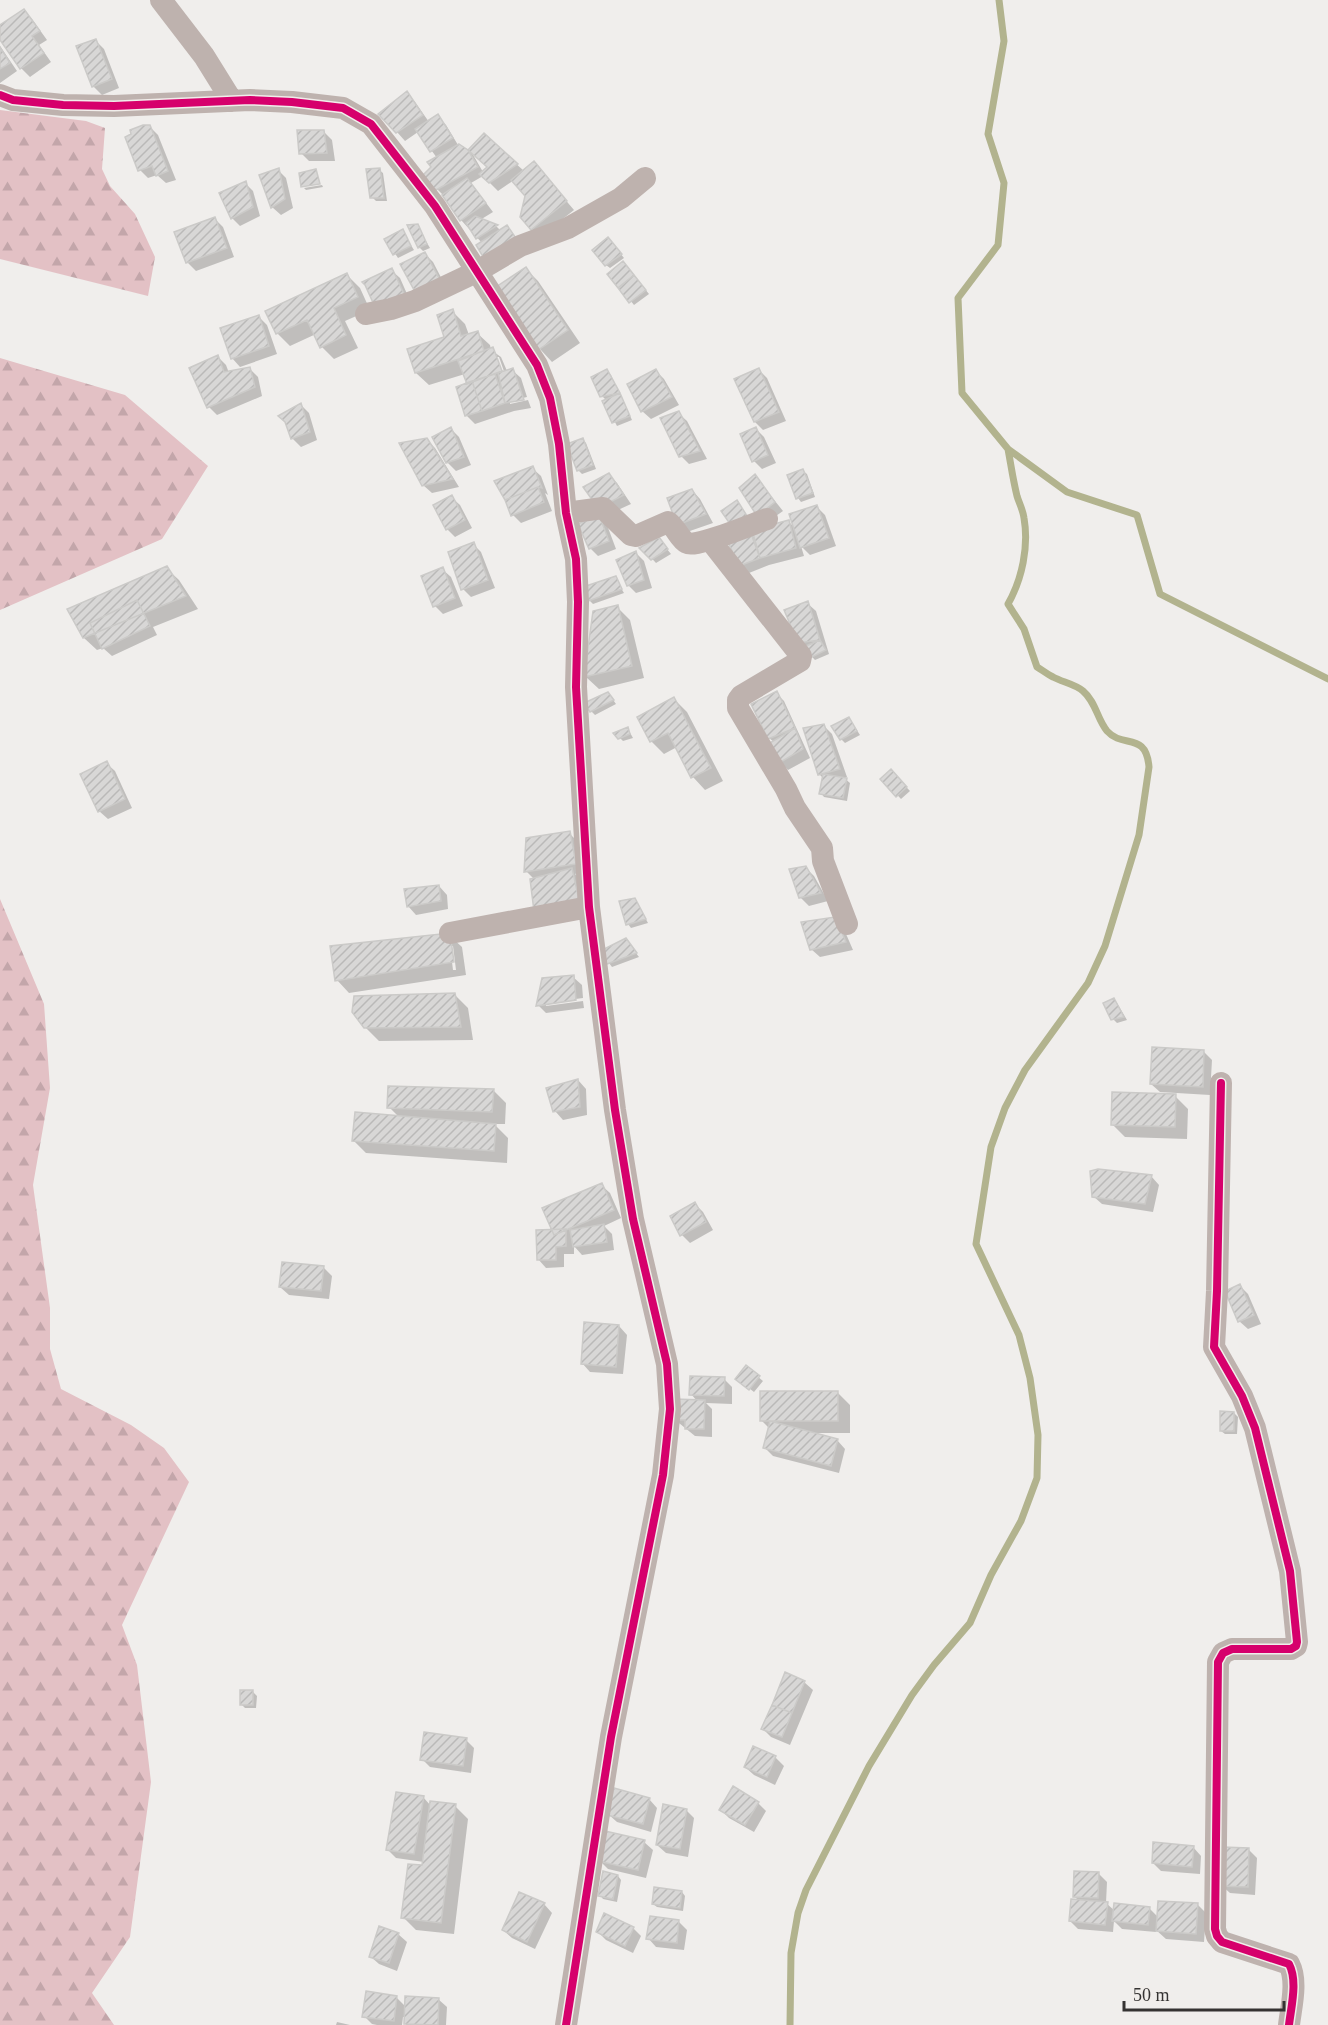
<svg xmlns="http://www.w3.org/2000/svg" width="1328" height="2025" viewBox="0 0 1328 2025" font-family="'Times New Roman',serif">
<style>
.forest{fill:url(#forest-firs)}
.shadow{fill:#0003;fill-rule:evenodd}
.lines{fill:none;stroke-linecap:round;stroke-linejoin:round}
.stream{stroke:#b2b38e;stroke-width:7}
.building{fill:url(#building-hatch);stroke:#cbcac8;stroke-width:1.5}
.minor{stroke:#beb2ae;stroke-width:22}
.cycleway-casing{stroke:#f1eeeb;stroke-width:11}
.cycleway{stroke:#d6006c;stroke-width:8}
</style>
<defs>
<pattern id="forest-firs" width="22" height="20" patternUnits="userSpaceOnUse" patternTransform="scale(1.5)"><rect width="22" height="20" fill="#e3c1c5"/><path d="M5 1l3.5 6h-7zM16 11l3.5 6h-7z" fill="#c3a6aa"/></pattern>
<pattern id="building-hatch" width="6" height="6" patternUnits="userSpaceOnUse" patternTransform="scale(1.5)"><rect width="6" height="6" fill="#d8d7d6"/><path d="M-1 1l2-2M0 6l6-6M5 7l2-2" fill="none" stroke="#bab9b8"/></pattern>
</defs>
<rect width="100%" height="100%" fill="#f0eeec"/>
<path class="forest" d="M0 110 86 121 105 128 102 169 110 186 135 214 155 257 148 296 0 259Z
M0 358 125 395 208 466 162 539 0 610Z
M0 899 44 1004 50 1088 33 1185 50 1308V1349L61 1389 131 1425 164 1448 189 1482 122 1625 137 1665 151 1782 130 1937 92 1993 114 2025H0Z"/>
<path class="shadow" d="M24 11 32 19 47 40 39 45 51 62 30 77 21 68 0 37V27Z
M95 40 104 49 119 88 102 95 93 86Z
M0 46 17 71 0 83Z
M407 93 415 102 429 122 437 116 446 125 458 145 468 152 484 135 524 171 534 163 574 210 540 237 532 229 526 196 514 180 498 191 483 176 471 183 493 212 480 220 497 227 501 231 507 227 525 250 482 243 461 220 445 197 424 176 433 167 437 158 418 132 405 141 397 132ZM472 153 488 167 483 172Z
M150 127 158 135 176 180 166 183 157 175 148 178 140 170Z
M324 132 332 140 335 161H309L301 153Z
M278 170 286 178 293 208 281 215 272 207 261 176Z
M379 170 383 173 387 201H376L372 197Z
M245 183 253 191 260 216 240 226 232 218Z
M322 185 323 187 306 190 304 188Z
M214 218 223 227 234 257 196 271 188 263 176 233Z
M417 226 430 248 423 251 419 247Z
M402 231 414 250 398 258 386 240Z
M612 243 624 258 610 268 606 265Z
M425 254 433 262 448 291 428 306Z
M627 267 649 294 634 305 609 274Z
M526 269 538 281 580 343 552 362 540 349Z
M391 270 400 278 411 303 385 315Z
M347 275 360 288 370 310 345 321 358 348 334 359 322 347 316 334 290 346 277 333Z
M452 311 465 324 469 335 477 333 490 345 491 350 501 357 507 371 512 370 521 378 527 397 510 401V404L528 400 531 408 514 411 475 424 467 416 458 388 469 385 465 374 429 385 416 373 409 350 446 338ZM495 357H499L506 377 503 378Z
M258 316 267 325 277 354 240 367 232 358Z
M218 357 226 365 229 373 249 368 258 377 262 396 217 415 209 407Z
M759 370 767 378 786 421 763 430 755 422Z
M607 371 611 375 632 420 617 426 604 401 606 400 602 396Z
M656 371 664 379 679 405 651 419 642 411Z
M301 405 309 413 317 440 301 447 292 438Z
M678 413 687 421 707 459 689 464 681 456Z
M451 429 459 437 471 465 456 471 447 462Z
M756 429 764 437 776 463 762 469 754 461Z
M426 439 435 448 459 487 432 493 423 485Z
M582 439 586 443 596 469 582 474 578 470Z
M532 468 541 476 548 495 545 493 552 511 521 523 513 515Z
M803 471 807 474 815 497 801 502 798 498Z
M609 475 617 483 631 504 607 515Z
M755 476 783 511 766 523Z
M692 490 700 499 713 523 687 532 678 524Z
M451 497 460 505 472 528 455 537 447 529Z
M817 507 825 515 836 546 810 555 801 546 804 556 769 565 749 573 740 565 750 533 756 539 789 522 796 529Z
M598 517 607 525 616 549 598 556 590 548Z
M662 543 671 554 656 563 642 548Z
M473 544 481 552 495 588 471 597 463 589Z
M636 553 644 561 652 588 636 593 628 585Z
M166 568 179 580 198 609 153 627 157 635 112 656 103 648 97 650 84 638 69 610Z
M442 569 451 577 463 606 443 614 435 606Z
M615 578 624 593 593 604 589 600Z
M807 603 816 611 829 654 815 660 799 643Z
M617 607 630 620 644 678 599 689 586 677Z
M776 693 784 701 810 758 788 770 780 762 774 742 769 738Z
M611 697 616 704 595 715 591 711Z
M674 699 687 712 723 781 705 790 693 777 677 747 664 754 651 741Z
M849 718 860 735 845 743 841 739Z
M824 726 832 734 847 777 844 778 850 783 847 801 824 797 821 793 823 778 819 774Z
M628 729 633 738 623 741 615 733Z
M106 763 115 771 132 808 108 819 99 811Z
M891 771 910 791 901 799 882 779Z
M569 833 577 841 583 872 575 874 580 878 586 908 534 879 526 871Z
M805 867 814 876 828 901 809 906 800 897Z
M439 886 447 895 448 909 416 915 408 906Z
M635 899 648 923 631 928 628 924Z
M843 927 853 950 820 957 811 949Z
M449 935 462 947 466 975 349 993 337 980ZM450 946H453L456 970H453Z
M629 944 639 957 612 967 609 963Z
M573 977 582 985 583 998 546 1003V1006L583 1001 584 1008 546 1013 538 1005Z
M455 995 468 1008 473 1040 379 1041 365 1027Z
M1113 999 1117 1003 1127 1020 1117 1023 1113 1019Z
M1204 1052 1212 1060 1210 1095 1160 1092 1151 1084Z
M578 1080 586 1089 587 1115 563 1120 555 1111Z
M493 1090 506 1103 505 1124H494L508 1138 507 1163 366 1153 353 1140 399 1117 389 1107Z
M1173 1094 1188 1109 1187 1139 1125 1137 1112 1124 1173 1096Z
M1151 1176 1159 1185 1153 1212 1102 1204 1093 1196Z
M601 1185 610 1193 621 1218 604 1226 612 1234 614 1250 582 1255 574 1246V1254H564V1267L546 1268 538 1259 554 1231Z
M695 1204 703 1212 713 1230 690 1243 682 1235 672 1216Z
M324 1268 332 1276 329 1299 289 1295 280 1287Z
M1240 1286 1248 1294 1261 1324 1248 1329 1239 1321Z
M619 1326 627 1335 623 1374 590 1372 582 1363Z
M746 1367 763 1381 754 1392 741 1382Z
M724 1379 732 1387V1404L706 1403 712 1409V1437L695 1436 674 1419 697 1401 691 1394Z
M838 1393 850 1405V1433H813L837 1440 845 1449 839 1473 773 1456 765 1448 770 1429 761 1420Z
M1234 1413 1238 1417 1237 1434H1225L1221 1431Z
M804 1682 813 1690 790 1745 771 1737 763 1729Z
M253 1692 257 1696 256 1708H245L241 1704Z
M466 1740 474 1748 471 1773 430 1767 422 1759Z
M775 1757 784 1766 775 1785 754 1775 745 1767Z
M423 1797 431 1806H455L468 1819 454 1934 416 1930 403 1917 424 1862 396 1858 388 1850Z
M649 1799 657 1808 651 1832 617 1822 608 1814Z
M758 1803 766 1811 754 1832 729 1818 721 1810Z
M686 1810 694 1818 688 1857 666 1853 657 1845Z
M644 1842 653 1850 646 1878 608 1869 600 1861Z
M1193 1847 1201 1856 1200 1874 1161 1871 1153 1863Z
M1249 1850 1257 1858 1255 1895 1230 1893 1221 1885Z
M1099 1874 1107 1882 1106 1903 1115 1911 1149 1908 1158 1917 1198 1905 1206 1913 1204 1942 1166 1939 1156 1930V1932L1122 1929 1114 1921 1113 1932 1078 1929 1070 1921 1079 1901 1074 1896Z
M618 1876 621 1880 617 1902 603 1899 600 1895Z
M682 1892 685 1896 683 1911 657 1907 653 1904Z
M544 1904 552 1913 535 1949 512 1938 503 1930Z
M679 1922 687 1930 684 1950 656 1947 648 1938Z
M633 1928 641 1936 633 1953 606 1940 598 1932Z
M398 1934 407 1942 397 1971 379 1964 370 1956Z
M396 1997 406 2007 438 1999 447 2007 446 2025H406V2017H403L402 2025H377L372 2024 364 2016Z
M337 2022 350 2025H336Z"/>
<g class="lines">
<path class="stream" d="M999 0 1004 41 988 134 1004 183 998 245 958 298 962 393 1008 449 1067 492 1137 515 1160 594 1328 679
M790 2025 791 1953 798 1913 806 1890 869 1766 912 1695 934 1665 970 1623 991 1575 1021 1521 1037 1478 1038 1435 1030 1378 1019 1335 976 1244 991 1147 1005 1108 1025 1070 1088 983 1105 946 1139 835 1149 767C1146 731 1123 749 1107 731 1097 719 1096 702 1083 691 1075 684 1062 682 1053 677 1047 674 1042 670 1037 667L1024 629 1008 604C1022 579 1029 547 1024 518 1023 510 1019 503 1017 496 1013 480 1011 465 1008 449"/>
</g>
<path class="building" d="M24 9 40 31 32 36 44 53 20 69 0 40V25Z
M96 39 112 79 92 87 76 46Z
M0 47 10 63 0 69Z
M407 91 423 115 396 133 378 114Z
M438 114 453 138 430 152 415 129Z
M143 125H150L168 171 156 176 152 166 138 171 125 137 131 134 130 130Z
M297 130H324L327 153 299 154Z
M484 133 518 164 489 183 479 174 487 167 468 150Z
M459 144 468 150 478 167 436 190 422 176 431 167 427 162Z
M534 161 567 201 531 230 520 217 525 196 511 180Z
M279 168 285 199 271 208 259 175Z
M380 168 384 198H370L366 169Z
M316 169 320 184 301 187 299 173Z
M467 178 486 203 460 221 442 195Z
M246 181 253 207 231 219 219 193Z
M475 216 498 225 476 239 466 223Z
M215 217 227 248 186 263 174 232Z
M418 224 427 244 418 248 407 225Z
M507 225 518 241 488 265 476 245Z
M403 229 411 246 393 255 384 239Z
M608 237 622 254 605 266 592 250Z
M425 252 441 282 419 299 400 264Z
M623 261 634 275 618 288 607 274Z
M526 267 568 330 538 350 496 287Z
M392 268 404 294 375 307 365 285 362 282Z
M347 273 358 297 334 308 346 335 320 348 307 320 276 334 265 311Z
M634 275 646 290 629 303 618 288Z
M453 309 461 336 478 331 484 351 415 373 407 349 444 337 437 315Z
M259 315 269 346 231 359 220 328Z
M493 347 502 371 467 384 458 361Z
M218 355 224 372 250 367 255 387 207 408 189 368Z
M513 368 524 400 505 403 498 373Z
M759 368 779 412 754 422 734 379Z
M607 369 620 393 600 397 591 377Z
M656 369 672 397 641 412 627 384Z
M495 374 505 403 482 411 472 381Z
M472 381 482 411 465 416 456 387Z
M620 393 630 416 612 423 602 401Z
M301 403 310 432 291 439 285 422 278 416Z
M679 411 700 451 679 457 660 418Z
M451 427 464 457 446 463 432 437Z
M756 427 768 455 752 462 740 434Z
M427 438 453 479 422 486 399 443Z
M583 438 593 465 577 471 567 444Z
M533 466 542 488 538 487 505 500 494 481Z
M803 469 813 493 796 499 787 475Z
M609 473 624 495 598 508 583 487Z
M755 474 775 502 757 516 739 488Z
M538 487 544 502 511 516 505 500Z
M692 489 706 514 677 525 667 498Z
M452 495 465 520 446 530 433 505Z
M737 500 749 519 730 524 721 511Z
M817 505 829 538 800 548 789 514Z
M599 515 609 541 589 549 578 524Z
M789 520 796 548 760 558 752 530Z
M750 531 760 558 739 566 728 542Z
M659 537 668 549 651 560 639 548Z
M474 542 488 580 461 590 448 552Z
M636 551 644 580 627 586 616 560Z
M167 566 186 596 83 638 67 609Z
M443 567 455 598 433 607 421 576Z
M616 576 622 589 588 601 583 587Z
M137 600 150 626 102 649 90 623Z
M808 601 820 640 798 643 784 610Z
M618 605 632 666 584 677 593 611Z
M820 640 826 650 810 658 806 646Z
M777 691 795 728 768 739 751 704Z
M608 692 614 700 590 712 584 703Z
M674 697 711 768 691 778 668 733 650 742 637 717Z
M849 717 857 731 840 740 831 726Z
M824 724 840 769 818 775 803 728Z
M628 727 630 734 618 739 613 733Z
M795 728 803 749 779 763 768 744Z
M107 761 125 799 98 812 80 774Z
M891 769 907 787 896 797 880 779Z
M823 774 847 778 843 798 819 794Z
M570 831 576 864 524 872 526 838Z
M806 866 821 893 799 898 789 869Z
M572 868 579 900 534 911 530 879Z
M439 885 441 901 407 907 404 889Z
M635 898 646 919 626 925 619 901Z
M835 917 846 942 810 950 801 922Z
M450 933 454 962 335 981 330 946Z
M626 938 637 953 607 964 600 951Z
M574 975 576 1000 536 1006 542 978Z
M455 993 461 1027 364 1028 352 1012 354 996Z
M1114 998 1124 1017 1111 1020 1103 1003Z
M1152 1047 1204 1050 1203 1087 1150 1084Z
M578 1079 580 1107 553 1112 546 1088Z
M388 1086 494 1089 492 1112 387 1108Z
M1112 1092 1176 1094 1175 1127 1111 1125Z
M355 1112 496 1124 494 1151 352 1141Z
M1098 1169 1152 1175 1145 1204 1092 1197 1090 1171Z
M602 1183 614 1210 554 1235 542 1208Z
M695 1202 706 1222 680 1236 670 1216Z
M604 1224 607 1242 573 1247 570 1230Z
M566 1229V1246L556 1247V1260H537L536 1230Z
M282 1262 324 1266 321 1291 279 1287Z
M1240 1284 1254 1315 1238 1322 1225 1291Z
M584 1322 619 1325 616 1367 581 1364Z
M746 1365 760 1376 749 1390 735 1379Z
M690 1376 725 1377 724 1396 689 1395Z
M760 1391H838V1421H760Z
M673 1399 705 1400 704 1429H685V1420H673Z
M1220 1411 1234 1412V1431H1220Z
M770 1421 838 1439 831 1466 763 1448Z
M785 1672 805 1681 792 1713 772 1705Z
M240 1690H253V1705H240Z
M772 1705 792 1713 782 1737 761 1729Z
M424 1732 467 1738 463 1766 420 1760Z
M753 1746 776 1756 767 1777 744 1767Z
M733 1786 759 1802 745 1825 719 1810Z
M614 1788 650 1798 643 1824 607 1815Z
M396 1792 424 1796 414 1854 386 1850Z
M430 1801 456 1804 441 1923 401 1918 408 1864 422 1865Z
M663 1804 687 1809 680 1849 656 1845Z
M605 1831 645 1840 638 1870 598 1861Z
M1153 1842 1194 1846 1192 1867 1152 1863Z
M1222 1847 1249 1848 1248 1887 1220 1886Z
M603 1871 618 1875 613 1899 598 1896Z
M1074 1871 1099 1872 1098 1898 1073 1897Z
M654 1887 682 1891 680 1908 652 1904Z
M519 1892 545 1903 527 1942 502 1930Z
M1071 1899 1108 1902 1105 1925 1069 1921Z
M1158 1901 1198 1903 1196 1934 1156 1931Z
M1114 1903 1150 1907 1148 1925 1112 1921Z
M604 1913 634 1927 625 1946 596 1932Z
M650 1916 679 1920 677 1943 646 1939Z
M379 1926 399 1933 389 1963 369 1957Z
M366 1991 397 1996 394 2021 362 2017Z
M405 1996 439 1998 438 2025 404 2024Z"/>
<g class="lines">
<path class="minor" d="M161 0 204 56 232 101
M0 95 13 100 63 105 114 106 250 100 292 102 343 108 371 124 435 206 537 365 550 398 559 444 566 513 576 559 578 602 576 687 589 907 615 1110 633 1219 667 1364 670 1409 663 1475 611 1737 566 2025
M366 314 391 309 415 301 476 272 520 246 568 228 621 198 645 178
M566 513 603 508 631 535 636 536 668 522C676 527 679 539 687 543 696 548 755 523 767 519
M710 540 801 656 800 661 741 696 738 700V708L786 789 795 808 822 848 823 861 847 924
M450 933 589 907
M1221 1083 1217 1291 1214 1347 1242 1396 1255 1428 1290 1571 1297 1642 1296 1646 1291 1649H1232L1223 1653 1218 1662 1215 1929 1217 1936 1222 1942 1289 1964C1298 1981 1291 2007 1289 2025"/>
<defs>
<path id="cycleway" d="M0 95 13 100 63 105 114 106 250 100 292 102 343 108 371 124 435 206 537 365 550 398 559 444 566 513 576 559 578 602 576 687 589 907 615 1110 633 1219 667 1364 670 1409 663 1475 611 1737 566 2025
M1221 1083 1217 1291 1214 1347 1242 1396 1255 1428 1290 1571 1297 1642 1296 1646 1291 1649H1232L1223 1653 1218 1662 1215 1929 1217 1936 1222 1942 1289 1964C1298 1981 1291 2007 1289 2025"/>
</defs>
<use href="#cycleway" class="cycleway-casing"/>
<use href="#cycleway" class="cycleway"/>
</g>
<path d="M1124 2001v9h160v-9" fill="none" stroke="#353332" stroke-width="3"/>
<text x="1133" y="2001" font-size="18" fill="#353332" stroke="#f1eeeb" stroke-width="4.5" paint-order="stroke">50 m</text>
</svg>
